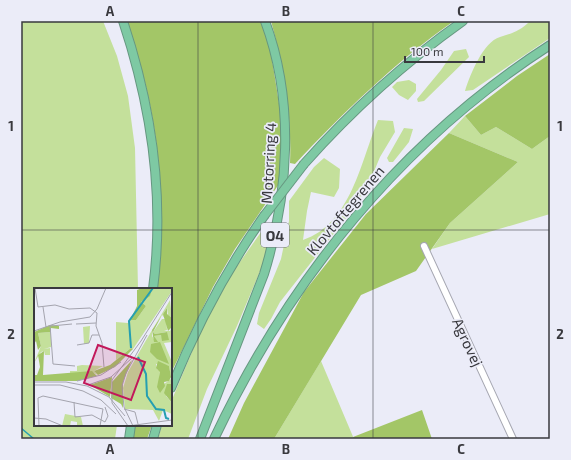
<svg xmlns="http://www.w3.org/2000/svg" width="571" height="460" viewBox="0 0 571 460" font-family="'Exo 2',sans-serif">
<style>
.green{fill:#c4e09b}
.forest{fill:#a3c667}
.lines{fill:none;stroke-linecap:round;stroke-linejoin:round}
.stream{stroke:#259fb1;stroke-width:1.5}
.minor-casing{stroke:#a6a7b2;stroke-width:8}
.highway-casing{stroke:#669780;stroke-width:10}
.minor{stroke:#fff;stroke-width:6}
.highway{stroke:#7ec9a3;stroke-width:8}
.highway-bridge-casing{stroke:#669780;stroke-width:10;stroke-linecap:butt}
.highway-bridge{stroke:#7ec9a3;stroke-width:8}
.grid{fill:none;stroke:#39393e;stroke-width:1;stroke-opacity:0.55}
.labels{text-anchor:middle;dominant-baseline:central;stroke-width:3.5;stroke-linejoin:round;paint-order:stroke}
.shield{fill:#ebecf8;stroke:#6e6f76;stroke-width:1}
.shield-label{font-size:14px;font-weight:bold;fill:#39393e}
.street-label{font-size:15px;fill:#39393e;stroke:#ebecf8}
.inset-river{fill:none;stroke:#259fb1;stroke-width:2}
.inset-road{fill:none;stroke:#a4a4ae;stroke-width:1}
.view{fill:#c2185b;fill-opacity:0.15;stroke:#c2185b;stroke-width:2}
.inset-edge{fill:none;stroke:#39393e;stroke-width:2}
.neatline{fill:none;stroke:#39393e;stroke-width:1.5}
.grid-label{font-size:13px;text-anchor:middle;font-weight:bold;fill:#39393e}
</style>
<rect width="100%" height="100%" fill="#ebecf8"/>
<path class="green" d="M21 21H103L117 56 128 96 135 148 138 289H35V425H117L115 439H21Z
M530 21H550V38L473 90 465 91C470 75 483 42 500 37 513 33 520 31 530 21Z
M466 49 469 57 424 101 418 102 417 99 441 70 454 51Z
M409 80 416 84V91L408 100 399 95 392 87 397 82Z
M465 116 481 135 496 127 532 149 550 136V214L432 249 450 223 518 162 449 133Z
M378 120 393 121 395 132 380 157 370 181 357 204 280 302 271 319 264 329 257 324 259 313 281 259 289 221V201L314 167 324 158 340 169 339 188 334 197 311 192 307 211 303 240C351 224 361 161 378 120Z
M404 128 413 129 409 142 393 162H389L387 158Z
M273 222 266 257 237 326 207 389 188 439H158L162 425H171V402L204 323 228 279 266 225Z
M321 361 354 439H274Z"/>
<path class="forest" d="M126 21H262L271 53 281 116V181L235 249 213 287 171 373V289H156C158 264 161 238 161 213 161 148 149 82 126 21Z
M271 21H454C395 62 344 112 295 164L290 163C292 114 284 68 271 21Z
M550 54V136L532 149 496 127 481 135 465 116 517 76Z
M449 133 518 162 450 223 416 271 361 295 274 439H228L244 403 304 292 366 214Z
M422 410 432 439H354L353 437Z
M134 425H152L147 439H132Z"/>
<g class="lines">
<path class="stream" d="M21 428 34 439"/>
<defs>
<path id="minor" d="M424 246 513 439"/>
<path id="highway" d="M123 21C152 108 165 197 153 289
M304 164C352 110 404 63 463 21
M171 388C196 327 226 270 264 216
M129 439 131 425
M153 439 157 425
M200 439 264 274C289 193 295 102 265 21
M214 439C289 280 401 141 550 45"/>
</defs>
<use href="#minor" class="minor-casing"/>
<use href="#highway" class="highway-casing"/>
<use href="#minor" class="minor"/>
<use href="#highway" class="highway"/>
<defs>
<path id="highway-bridge" d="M264 216 304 164"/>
</defs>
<use href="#highway-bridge" class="highway-bridge-casing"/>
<use href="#highway-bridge" class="highway-bridge"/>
</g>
<path class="grid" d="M198 21V439M373 21V439M21 230H550"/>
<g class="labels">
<rect class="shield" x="261" y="223" width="28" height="24" rx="3"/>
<g class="shield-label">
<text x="275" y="235">O4</text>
</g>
<g class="street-label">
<text transform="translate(268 163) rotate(-87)">Motorring 4</text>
<text transform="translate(345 210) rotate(-50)">Klovtoftegrenen</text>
<text transform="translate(468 342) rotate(65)">Agrovej</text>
</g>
</g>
<g transform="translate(34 288)">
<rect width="138" height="138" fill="#ebecf8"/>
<path d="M118 0H138V3L99 61 97 60 82 72V34L94 35 97 28 96 32H102L112 18 107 14ZM136 12 138 30 134 27 133 20 129 26 131 30 128 27 118 42V48L121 53 120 48 127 47 129 51 133 44 121 46 119 44 128 31H132L133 42 130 43H136L138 39V54L130 55 138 74V96L132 108 138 115V126L129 122 125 133 119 122 91 121 89 100 94 84 111 54ZM122 76 135 78 137 91 130 96 125 97 126 83 123 81ZM56 38 55 55 50 56 49 39ZM17 44V59L10 61 16 60V67H11L10 63 7 64 0 75 7 58 4 45ZM48 77 69 78 60 83 64 87 58 84 36 87V83H43V78ZM31 126 47 129 49 138H43V134L37 133 36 138H28Z" fill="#c4e09b" fill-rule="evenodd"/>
<path d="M108 0H118L116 8 107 14 112 18 102 32H96L103 18V2ZM133 20V26L138 30V39L134 43 129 26ZM128 27 119 44 121 46 133 44 135 52 128 53 127 47 120 48 124 54H120L118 42ZM16 37 25 38V41L17 40V44L4 45 7 58 4 62 2 53 0 56V44ZM126 54 135 76 123 71 116 64 117 56ZM97 60 99 61 81 79 64 87 60 83 76 77ZM10 63 9 87 58 83 63 88 43 93H0V87H3L6 79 4 67ZM98 72 89 94V120L87 116 77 110 78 94ZM124 73 135 78 137 89 135 93 130 94 131 98 126 105 123 99 126 84 122 80ZM78 89 76 109 56 97ZM133 96H138V115L130 105Z" fill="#a3c667"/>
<path class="inset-river" d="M97 60 95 33 119 0M104 69 112 86 113 108 122 121 130 122 132 130 135 131"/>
<path class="inset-road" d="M1 0 4 19 21 17 35 21 56 20 63 25 62 38 68 55 70 79M9 19 12 39M42 36 62 35M16 37 19 76 41 78M17 38 38 36M0 43 26 34 56 29 63 21 72 0M43 57 55 55 58 47H65M43 93 67 87 87 74M0 94H32L53 98 75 109 91 128M0 97H26L49 103 67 112 82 126M54 97 77 89 98 70M40 114 41 129 58 127 71 134 74 128 71 119M90 121 101 124 104 136M0 130 12 131 29 138M5 138 4 110 9 108 69 121 66 138M94 138 138 132M94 138 78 115V92L107 53 138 4M99 138 90 119 88 98 92 85 113 47"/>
<path class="view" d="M64 57 111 74 97 112 50 95Z"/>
<rect width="138" height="138" class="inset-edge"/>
</g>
<rect width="571" height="460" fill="none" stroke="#ebecf8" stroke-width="44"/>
<path d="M405 56v6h79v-6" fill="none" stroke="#39393e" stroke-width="2"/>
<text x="411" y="56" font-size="12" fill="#39393e" stroke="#ebecf8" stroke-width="3" paint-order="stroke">100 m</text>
<rect x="22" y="22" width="527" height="416" class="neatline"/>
<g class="grid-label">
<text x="110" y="16">A</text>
<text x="286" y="16">B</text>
<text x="461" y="16">C</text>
<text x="11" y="131">1</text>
<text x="560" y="131">1</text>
<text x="11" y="339">2</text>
<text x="560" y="339">2</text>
<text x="110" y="454">A</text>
<text x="286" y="454">B</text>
<text x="461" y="454">C</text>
</g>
</svg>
